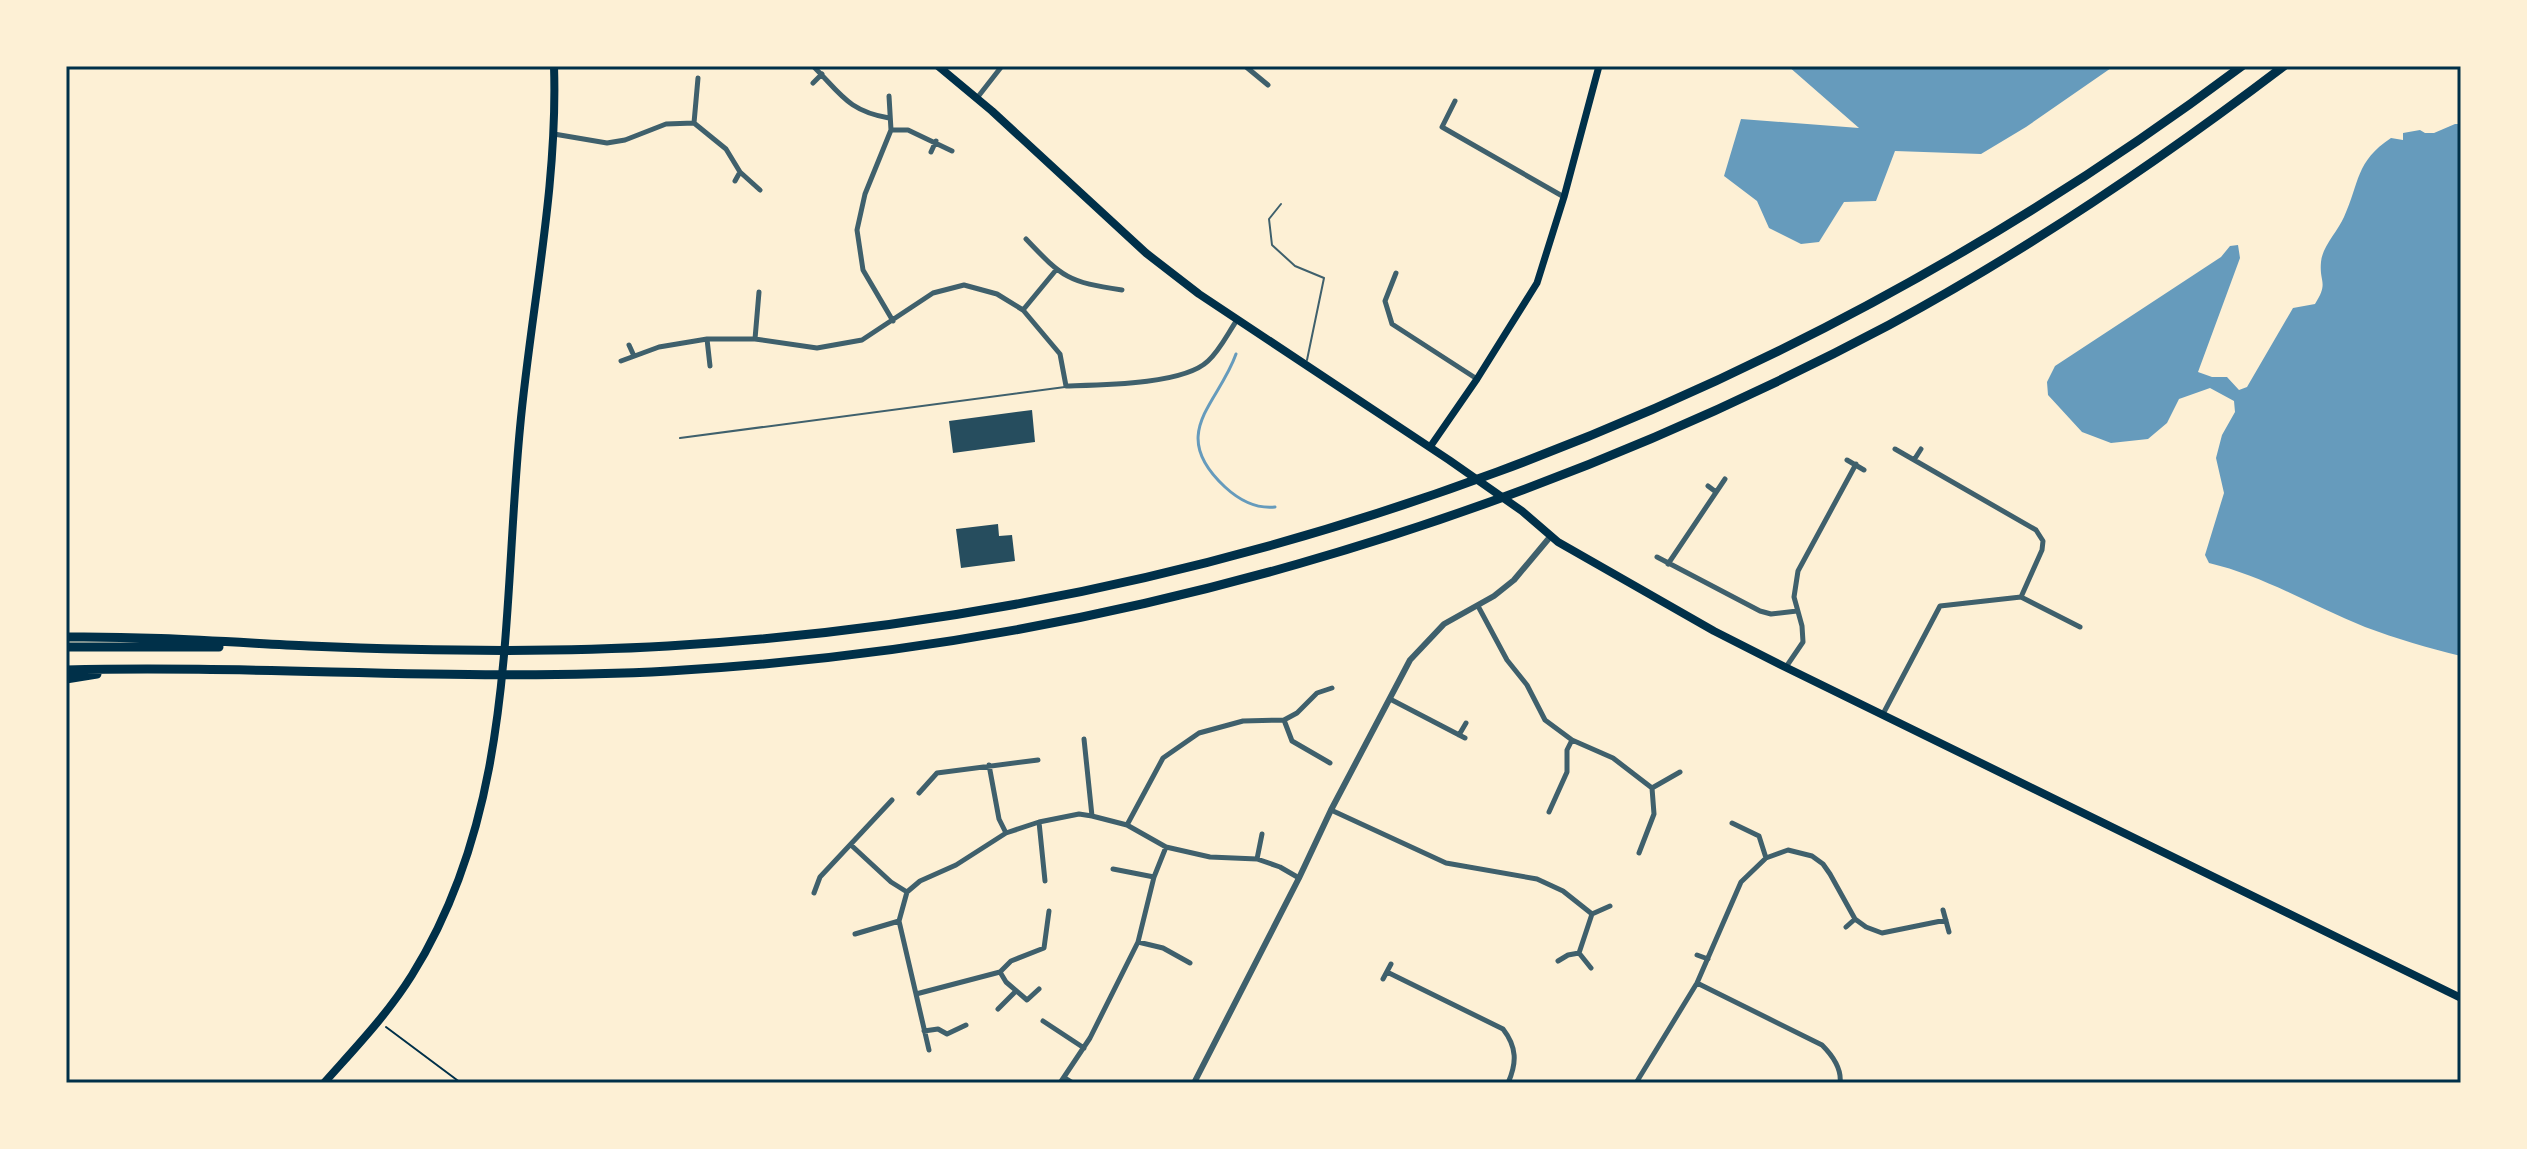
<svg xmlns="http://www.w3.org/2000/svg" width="2527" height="1149" viewBox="0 0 2527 1149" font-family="'Golos Text',sans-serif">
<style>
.water{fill:#669bbc}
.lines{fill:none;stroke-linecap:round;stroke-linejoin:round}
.stream{stroke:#669bbc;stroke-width:3}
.building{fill:#264d5e}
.path{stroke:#003049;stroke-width:2}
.service{stroke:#3f606c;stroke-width:2}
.minor{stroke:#3f606c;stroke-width:5}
.tertiary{stroke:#3f606c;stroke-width:6}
.secondary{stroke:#003049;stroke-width:7}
.primary{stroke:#003049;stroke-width:8}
.motorway{stroke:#003049;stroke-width:9}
.neatline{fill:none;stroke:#003049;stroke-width:3}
</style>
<rect width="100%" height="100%" fill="#fdf0d5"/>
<path class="water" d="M1788 66H2114L2026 127 1981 154 1895 151 1876 201 1844 202 1819 242 1801 244 1769 228 1757 201 1724 176 1741 119 1859 128Z
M2455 124H2461V656C2428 648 2397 639 2365 627 2313 606 2264 576 2209 563L2205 555 2224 493 2216 458 2222 435 2235 412 2234 401 2210 388 2179 399 2167 423 2148 439 2111 443 2082 432 2048 395 2047 382 2055 366 2221 257 2230 246 2238 245 2240 258 2198 372 2212 377H2227L2239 390 2247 387 2293 308 2315 304C2329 282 2319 283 2321 262 2322 247 2338 231 2344 217 2360 182 2355 162 2391 138L2403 140V133L2420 130 2425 133H2434Z"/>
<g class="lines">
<path class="stream" d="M1236 354C1218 405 1167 433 1225 487 1238 499 1256 509 1275 507"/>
</g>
<path class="building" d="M1032 410 1035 442 953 453 949 421Z
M998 524 999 536 1012 535 1015 561 961 568 956 529Z"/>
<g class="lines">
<path class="path" d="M386 1027 461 1083"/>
<path class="service" d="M1281 204 1269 219 1272 245 1295 266 1324 278 1307 360
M680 438 1065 387"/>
<path class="minor" d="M813 66C841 94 848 111 889 118
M1245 66 1268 85
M813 83 822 74
M889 96 891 130 865 194 857 230 863 270 893 321
M977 98 1002 66
M1455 101 1442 127 1564 197
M694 123 698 78
M891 130H908L952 151
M554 134 607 143 625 140 666 124 694 123 726 149 740 172 760 190
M931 152 936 141
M735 181 740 172
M1026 239C1063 278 1068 282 1122 290
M1396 273 1385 301 1392 324 1477 379
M1023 310 1056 270
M707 339 710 366
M755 339 759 292
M629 345 634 356
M621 361 659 347 707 339H755L817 348 862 340 933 293 964 285 997 294 1023 310 1060 354 1066 386C1100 385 1183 385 1208 361 1220 350 1228 333 1237 320
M1847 460 1864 470
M1914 460 1921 449
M1708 486 1716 492
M1657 557 1760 611 1771 614 1797 611
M1668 564 1725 479
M2021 597 2080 627
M1478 606 1507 660 1527 685 1545 720 1572 740 1613 758 1652 788
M1786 667 1803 642 1802 626 1794 597 1798 571 1856 464
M1390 699 1465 738
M1883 714 1940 606 2021 597 2042 550 2043 541 2036 530 1895 449
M1284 720 1292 741 1330 763
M1459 735 1466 723
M1084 739 1092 816
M989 765 999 819 1006 833
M919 793 937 773 1038 760
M1331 810 1446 863 1537 879 1563 891 1592 914
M1549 812 1567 772V750L1572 740
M1039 822 1045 881
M1732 823 1759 836 1766 858
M1127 825 1163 758 1199 733 1243 721 1284 720 1297 713 1317 693 1332 688
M851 845 891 882 907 892
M1639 853 1654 814 1652 788 1680 772
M1257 859 1262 834
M1113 869 1154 877
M814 893 820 877 892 800
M1943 910 1949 932
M1846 927 1855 919
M855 934 899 921
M1138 942 1163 948 1190 963
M1579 953 1592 914 1610 906
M1697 955 1708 959
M1558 961 1568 955 1579 953 1591 968
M1000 972 1006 982 1027 1000 1039 989
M1387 972 1503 1029C1517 1047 1517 1063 1508 1083
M1383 979 1391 964
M1697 983 1822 1045C1832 1055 1842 1068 1840 1083
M916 994 1000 972 1011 961 1044 948 1049 911
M998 1009 1016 991
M1043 1021 1084 1048
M924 1031 938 1029 947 1034 966 1025
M929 1050 899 921 907 892 920 881 956 865 1006 833 1039 822 1079 814 1092 816 1127 825 1166 847 1210 857 1257 859 1280 867 1299 878
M1065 1078 1073 1083
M1060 1083 1090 1038 1138 942 1154 877 1166 847
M1636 1083 1697 983 1741 882 1766 858 1788 850 1812 856 1823 864 1830 874 1855 919 1866 927 1882 933 1946 920"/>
<path class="tertiary" d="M1194 1083 1299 878 1331 810 1410 660 1444 624 1494 596 1514 580 1550 537"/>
<path class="secondary" d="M1430 447 1477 379 1537 283 1564 197 1599 66"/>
<path class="primary" d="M938 66 992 111 1146 253 1199 294 1449 460 1522 511 1558 542 1714 631 1785 667 2461 998
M324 1083C355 1048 387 1015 412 975 516 808 502 615 520 428 531 308 558 187 554 66"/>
<path class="motorway" d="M66 637C147 636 228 642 309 646 428 651 548 653 668 646 1237 613 1786 408 2242 66
M66 647H219
M66 670C267 665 468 682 669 671 1096 647 1512 525 1889 325 2028 250 2159 161 2284 66
M66 679 97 674"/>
</g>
<rect width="2527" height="1149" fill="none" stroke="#fdf0d5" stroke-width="136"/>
<rect x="68" y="68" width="2391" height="1013" class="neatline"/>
</svg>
